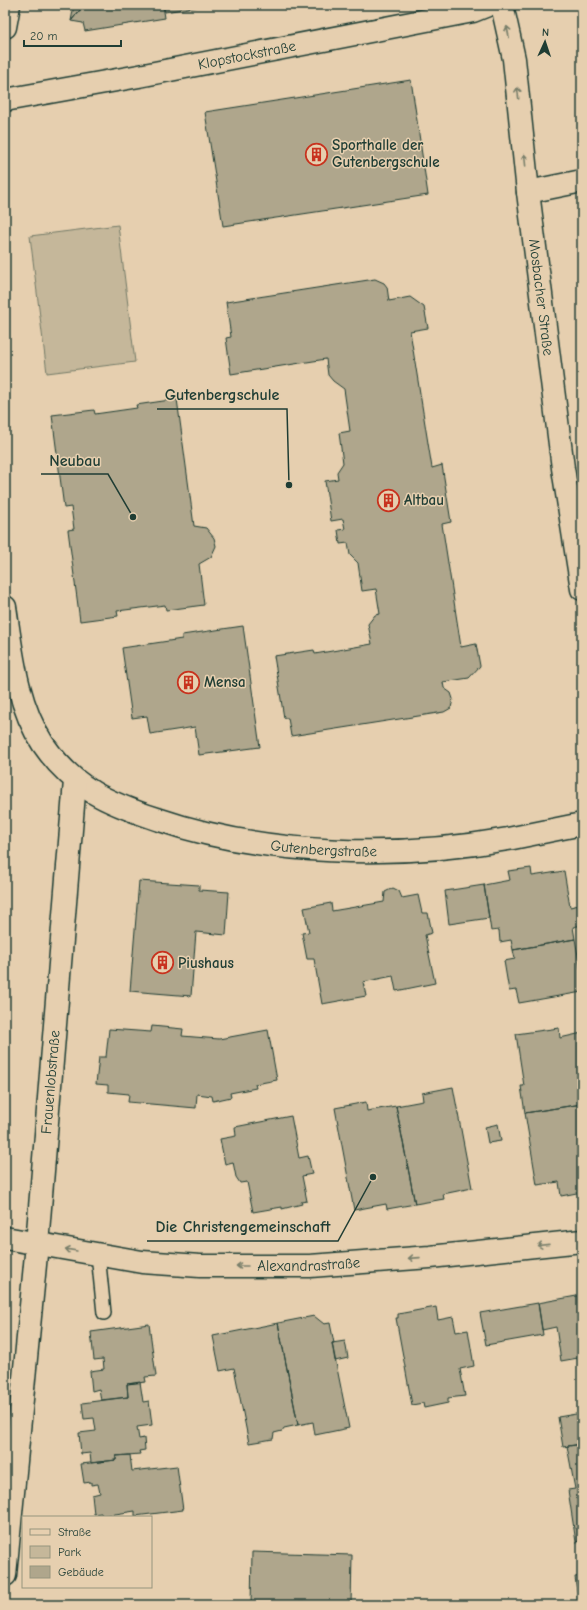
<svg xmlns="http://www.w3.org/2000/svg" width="587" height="1610" viewBox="0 0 587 1610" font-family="'Comic Neue',sans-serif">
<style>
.green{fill:#c5b79a;stroke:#727a67}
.building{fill:#afa68c;stroke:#1f3d34}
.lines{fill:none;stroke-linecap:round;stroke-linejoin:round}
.lane-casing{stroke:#1f3d34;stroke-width:16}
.street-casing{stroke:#1f3d34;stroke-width:25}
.lane{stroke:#e6cfaf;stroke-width:13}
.street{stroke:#e6cfaf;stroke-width:22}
.oneway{stroke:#797f6b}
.labels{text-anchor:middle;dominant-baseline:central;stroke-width:3;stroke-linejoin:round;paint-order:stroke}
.street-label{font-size:15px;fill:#1f3d34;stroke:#e6cfaf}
.poi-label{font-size:15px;font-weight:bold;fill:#1f3d34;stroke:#e6cfaf;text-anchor:start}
.leader{fill:none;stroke:#1f3d34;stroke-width:1.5}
.callout-dot{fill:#1f3d34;stroke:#e6cfaf;stroke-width:1.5}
.callout-label{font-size:16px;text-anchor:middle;font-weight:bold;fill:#1f3d34;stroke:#e6cfaf;stroke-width:3;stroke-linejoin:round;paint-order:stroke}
</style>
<rect width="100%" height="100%" fill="#e6cfaf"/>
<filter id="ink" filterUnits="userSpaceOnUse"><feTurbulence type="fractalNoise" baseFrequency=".025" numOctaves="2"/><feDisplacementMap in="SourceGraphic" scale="8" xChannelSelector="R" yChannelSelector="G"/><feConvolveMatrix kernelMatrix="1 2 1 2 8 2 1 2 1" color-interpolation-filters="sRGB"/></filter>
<g filter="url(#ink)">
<path class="green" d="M118 225 135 362 47 373 30 236Z"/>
<path class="building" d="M74 5H84L71 21Z
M84 5H163L165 18 85 31 83 23 71 21Z
M163 5H206L165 12Z
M411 80 428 195 223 226 205 112Z
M375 279 384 283 387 287 389 301 410 297 424 307 428 328 410 331 432 468 442 465 451 522 442 524 461 647 476 644 480 666 469 678 443 682 444 688 451 693 453 699 451 708 444 712 291 736 288 718H284L274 656 314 650 315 654 372 644 368 624 375 615 380 614 376 589 362 591 358 563 350 555 348 543 340 544 338 530 345 529 343 519 331 521 325 481 338 479 337 472 343 463 339 433 350 431 344 389 333 381 328 375 326 359 231 374 226 338 231 337 226 302Z
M177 399 194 526 206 528 214 538 216 546 211 557 199 564 204 605 166 610 165 605 117 611 118 616 80 621 68 530 74 529 71 507 64 508 52 415 94 410 95 414 137 408 136 405Z
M243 626 260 747 199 755 195 727 150 734 147 716 132 718 122 648 182 639V635Z
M531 868 532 876 564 871 570 907 579 905 582 925 573 927 575 939 513 950 511 940 500 942 499 930 491 931 484 885 510 880 508 871Z
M139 881 199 885V890L229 892 226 935 196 932 191 996 130 991Z
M484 885 489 918 449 924 445 891Z
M393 888 399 891 402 898 418 895 422 913H428L432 933 425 935 435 983 396 991 393 976 363 982 366 996 322 1004 314 959H307L302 933 309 932 304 908 331 903 332 911 384 902 385 892Z
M575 939 582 978V992L519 1003 516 990 509 991 504 961 515 959 513 950Z
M152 1026 183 1029 182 1036 219 1039 268 1030 277 1080 255 1084 256 1088 230 1093 231 1097 213 1101 212 1096 197 1094 196 1108 128 1102 129 1094 108 1092V1085L96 1084 99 1057H106L109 1029 151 1032Z
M559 1028 560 1038 582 1033V1104L525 1113 521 1086H524L516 1034Z
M453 1087 472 1188 443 1194 444 1199 415 1204 396 1106 423 1101 422 1093Z
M366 1102 367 1111 396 1106 415 1204 387 1209 386 1204 354 1210 335 1108Z
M582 1104V1178H580L582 1192 561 1196 559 1182 537 1185 525 1113Z
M291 1116 299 1158 308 1156 312 1174 302 1176 307 1201 301 1202 302 1204 282 1209V1207L253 1212 247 1182 240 1183 236 1177 233 1162 225 1164 220 1139 236 1136 235 1127Z
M498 1124 501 1141 488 1143 485 1127Z
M582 1295V1364H579L578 1358 561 1361 556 1327 542 1330 538 1303Z
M538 1303 543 1335 486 1345 480 1313Z
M436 1307 438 1320 453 1317 456 1332 468 1330 474 1366 460 1369 465 1396 448 1398V1403L424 1408 423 1403 412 1405 396 1318H398V1314Z
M314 1316 324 1324 330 1323 334 1343H332L349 1428 315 1435 313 1422 298 1425 278 1323Z
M278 1323 298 1425 284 1428 282 1431 274 1433 273 1439 249 1443 234 1368 220 1371 213 1336Z
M149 1324 156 1376 145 1377 146 1382 127 1384 128 1397 101 1400 99 1389 92 1391 90 1371 104 1369 103 1359 94 1360 91 1332Z
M345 1341 348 1358 335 1361 332 1343Z
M140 1382 143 1402 149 1401 152 1425 137 1427 139 1439 144 1438 145 1450 139 1451 140 1454 116 1456V1460L91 1463 90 1453 81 1454 79 1433 96 1431 94 1418 84 1419 82 1403 128 1397 127 1384Z
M582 1413V1444L563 1447 558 1417Z
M582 1444V1541L576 1542 568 1490 575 1489 567 1446Z
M130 1455 132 1471 177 1466 183 1510 135 1516V1511L102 1516 101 1513 94 1514 92 1495 100 1493 98 1484 91 1485V1482L84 1483 81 1464 116 1460V1456Z
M252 1552 352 1555 351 1605H251Z
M582 1576V1605H579L575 1577Z
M68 1601 121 1605H68Z"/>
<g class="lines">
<defs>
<path id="lane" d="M98 1254 104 1313"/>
<g id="street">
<path id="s1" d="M502 5 514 59 528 192 563 468 582 589"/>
<path d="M5 27 9 5"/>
<path id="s2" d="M5 100 139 76 473 11 488 5"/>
<path d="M528 192 582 181"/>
<path id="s3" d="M5 607C12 654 17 705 43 744 74 789 108 803 157 819 265 856 396 859 508 839 533 834 557 829 582 824"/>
<path id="s4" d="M5 1238 142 1262 200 1266H310L430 1257 582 1241"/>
<path id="s5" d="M5 1575 37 1244 75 781"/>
</g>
</defs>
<use href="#lane" class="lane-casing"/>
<use href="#street" class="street-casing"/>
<use href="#lane" class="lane"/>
<use href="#street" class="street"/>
</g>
<defs><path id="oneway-shaft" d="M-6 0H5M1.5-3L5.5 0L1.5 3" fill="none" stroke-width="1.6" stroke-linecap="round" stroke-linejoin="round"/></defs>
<g class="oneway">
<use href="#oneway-shaft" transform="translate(508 32) rotate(-102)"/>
<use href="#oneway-shaft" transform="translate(518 93) rotate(-97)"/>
<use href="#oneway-shaft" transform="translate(525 160) rotate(-96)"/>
<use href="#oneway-shaft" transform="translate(543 1245) rotate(174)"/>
<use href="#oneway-shaft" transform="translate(71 1250) rotate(-170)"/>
<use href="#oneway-shaft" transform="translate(414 1258) rotate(176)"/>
<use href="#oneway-shaft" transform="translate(242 1266) rotate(180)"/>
</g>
</g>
<defs>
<symbol id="building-ring" viewBox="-11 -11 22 22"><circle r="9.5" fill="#e6cfaf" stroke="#c8321e" stroke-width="1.5"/><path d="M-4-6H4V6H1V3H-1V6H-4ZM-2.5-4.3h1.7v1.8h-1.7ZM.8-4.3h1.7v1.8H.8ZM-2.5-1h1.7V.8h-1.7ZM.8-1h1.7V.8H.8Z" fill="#c8321e"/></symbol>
</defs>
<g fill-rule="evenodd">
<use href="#building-ring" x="304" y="142" width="25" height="25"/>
<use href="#building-ring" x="376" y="488" width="25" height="25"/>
<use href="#building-ring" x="176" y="670" width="25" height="25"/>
<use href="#building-ring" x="150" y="950" width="25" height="25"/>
</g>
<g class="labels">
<g class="street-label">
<text stroke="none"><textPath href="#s2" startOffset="246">Klopstockstraße</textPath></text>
<text stroke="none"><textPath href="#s1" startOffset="295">Mosbacher Straße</textPath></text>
<text stroke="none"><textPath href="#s3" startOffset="453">Gutenbergstraße</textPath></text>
<text stroke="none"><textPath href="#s5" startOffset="495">Frauenlobstraße</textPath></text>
<text stroke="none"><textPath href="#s4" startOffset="306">Alexandrastraße</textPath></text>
</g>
<g class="poi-label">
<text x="332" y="145">Sporthalle der<tspan x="332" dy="17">Gutenbergschule</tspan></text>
<text x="404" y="500">Altbau</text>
<text x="204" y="682">Mensa</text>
<text x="178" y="963">Piushaus</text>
</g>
</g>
<path class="leader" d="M289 485L287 409H157M133 517L108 474H41M373 1177L338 1241H147"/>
<g class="callout-dot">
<circle cx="289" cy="485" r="4"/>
<circle cx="133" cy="517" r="4"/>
<circle cx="373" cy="1177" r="4"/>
</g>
<g class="callout-label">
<text x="222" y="400">Gutenbergschule</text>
<text x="75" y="466">Neubau</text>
<text x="243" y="1232">Die Christengemeinschaft</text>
</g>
<rect width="587" height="1610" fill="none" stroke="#e6cfaf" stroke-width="20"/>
<rect x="10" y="10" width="567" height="1590" fill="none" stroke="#1f3d34" stroke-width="1.5" filter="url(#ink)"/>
<rect x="22" y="1516" width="130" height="72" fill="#e6cfaf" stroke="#96957e"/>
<rect x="30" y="1529" width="20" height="6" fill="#e6cfaf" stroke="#96957e"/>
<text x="58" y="1536" font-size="12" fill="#1f3d34">Straße</text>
<rect x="30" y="1546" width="20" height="12" fill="#c5b79a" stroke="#96957e"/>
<text x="58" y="1556" font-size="12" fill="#1f3d34">Park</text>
<rect x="30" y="1566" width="20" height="12" fill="#afa68c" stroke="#96957e"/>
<text x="58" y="1576" font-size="12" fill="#1f3d34">Gebäude</text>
<g transform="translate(545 42) rotate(3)" stroke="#e6cfaf" stroke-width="3" paint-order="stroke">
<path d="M0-3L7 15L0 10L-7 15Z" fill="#1f3d34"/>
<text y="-6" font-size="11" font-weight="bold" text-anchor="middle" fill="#1f3d34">N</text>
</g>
<path d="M24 40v6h97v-6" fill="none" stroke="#1f3d34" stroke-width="2"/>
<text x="30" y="40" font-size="12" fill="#1f3d34" stroke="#e6cfaf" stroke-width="3" paint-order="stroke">20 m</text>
</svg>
